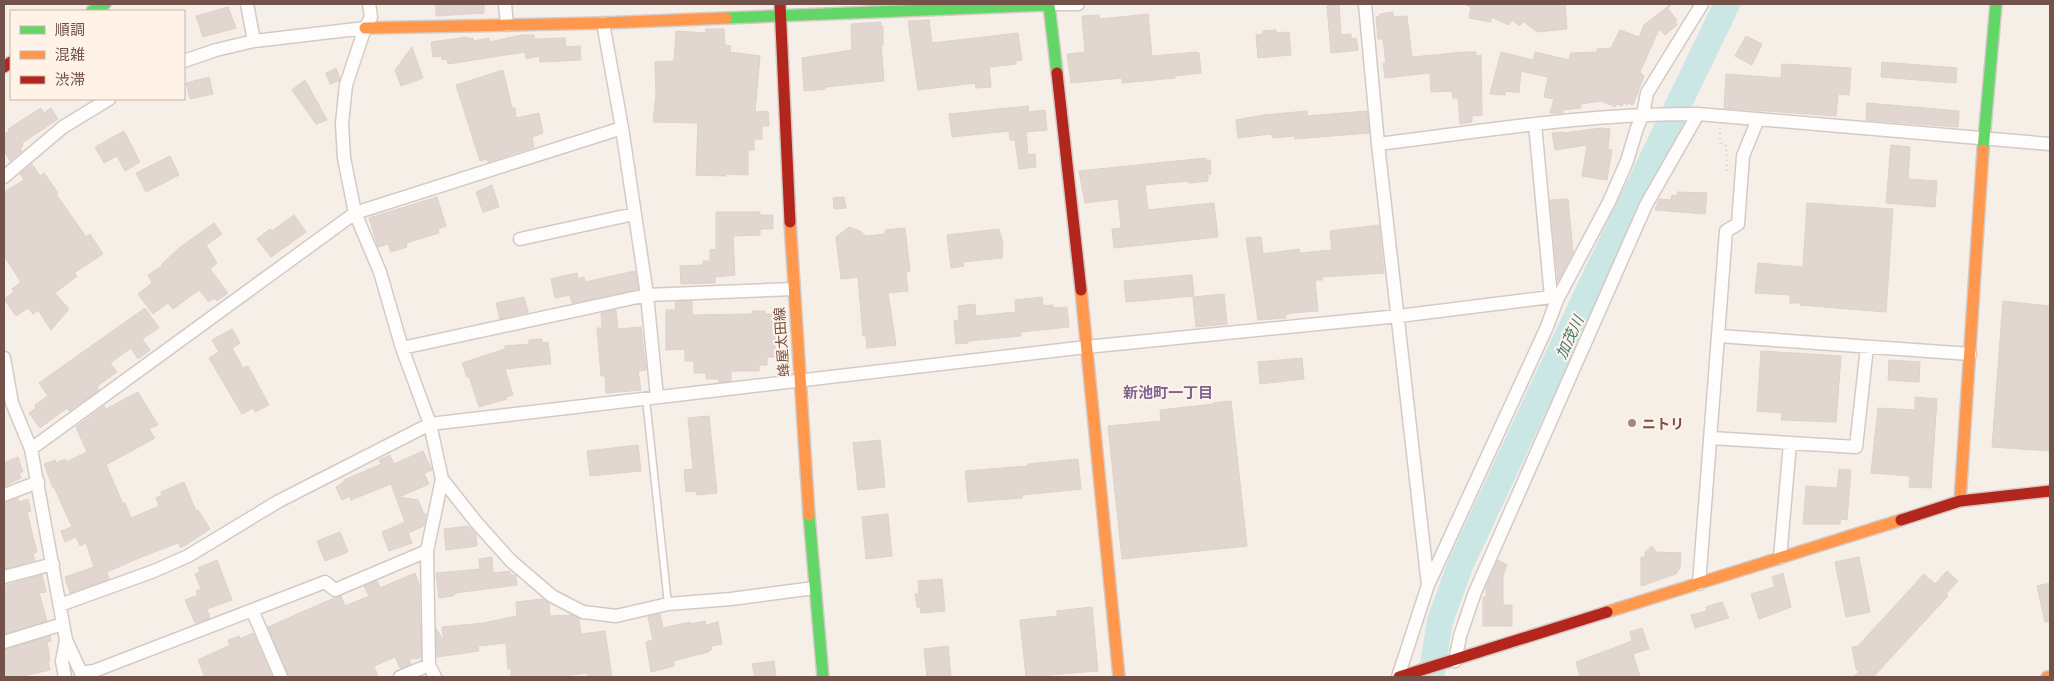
<svg xmlns="http://www.w3.org/2000/svg" width="2054" height="681" viewBox="0 0 2054 681" font-family="'Golos Text','Noto Sans JP',sans-serif">
<style>
.lines{fill:none;stroke-linecap:round;stroke-linejoin:round}
.river{stroke:#cae7e6;stroke-width:26}
.building{fill:#e2d6d0;stroke:#ded1ca}
.lane-casing{stroke:#d4cac5;stroke-width:9}
.street-casing{stroke:#d4cac5;stroke-width:15}
.fast-casing{stroke:#d5cac4;stroke-width:14}
.slow-casing{stroke:#d5cac4;stroke-width:14}
.jam-casing{stroke:#d5cac4;stroke-width:14}
.path{stroke:#d8cdc9;stroke-width:2.5;stroke-dasharray:1 4;stroke-linecap:butt}
.lane{stroke:#fefdfc;stroke-width:6}
.street{stroke:#fefdfc;stroke-width:12}
.fast{stroke:#63d668;stroke-width:11}
.slow{stroke:#ff974d;stroke-width:11}
.jam{stroke:#b3261e;stroke-width:11}
.poi-dot{fill:#a18981;stroke:#fff3e8;stroke-width:2}
.labels{text-anchor:middle;dominant-baseline:central;stroke-width:4;stroke-linejoin:round;paint-order:stroke}
.street-label{font-size:14px;fill:#735249;stroke:#fff3e8}
.poi-label{font-size:14px;font-weight:bold;fill:#735249;stroke:#fff3e8;text-anchor:start}
.water-label{font-size:15px;font-style:italic;fill:#3c7778;stroke:#fff3e8}
.neighbourhood-label{font-size:15px;font-weight:bold;fill:#7f6496;stroke:#fff3e8}
</style>
<rect width="100%" height="100%" fill="#f6efe8"/>
<g class="lines">
<path class="river" d="M1431 677 1440 621 1460 566 1586 296 1727 4"/>
</g>
<path class="building" d="M436 4H484V13L436 16Z
M1464 4H1565L1567 29 1537 32 1523 21 1520 26 1512 20 1509 25 1491 17V22L1469 18 1471 7Z
M1671 4 1668 9 1677 20 1675 22 1677 25 1665 35 1659 29 1640 72 1644 76 1633 105 1628 103 1627 105 1624 103 1622 106 1617 104 1615 107 1602 101 1581 104V108L1562 110 1563 113H1550L1554 99 1544 97 1548 77 1521 71 1519 93 1505 91V95L1490 94 1501 52 1533 60 1535 52 1569 60 1571 53 1597 52V49L1611 48 1620 30 1639 37 1644 25Z
M1339 5 1341 35 1351 34V39L1356 38 1358 50 1331 53 1327 6Z
M228 7 236 28 203 37 196 16Z
M1393 12V17L1407 16 1412 57 1465 52H1476V56L1481 55 1482 115 1472 116V122L1460 124 1458 98H1453L1452 91 1431 92 1430 73 1385 78 1383 63H1386L1383 39H1378L1376 17 1380 16V14Z
M1148 14 1152 56 1197 52 1199 53 1201 73 1175 76V78L1122 83V78L1071 83 1067 54 1085 52 1082 16 1099 15 1100 19Z
M929 20 932 43 1018 33 1022 60 1016 61V64L989 67 991 87 976 88 975 83 918 90 908 21Z
M881 22 880 25 883 26V45H881L884 81 825 87V89L804 91 802 58 852 50 851 24Z
M706 29H724L725 45 731 46 730 52 760 56 755 112 768 111 769 126H762V139H754V150H748V175L726 174V176L696 175 698 123 653 122 656 94 655 62 674 61 676 31 706 33Z
M1276 30V33L1289 32 1291 55 1258 58 1256 35 1263 34V31Z
M522 35H534L535 39 565 38 566 47 580 46 581 60 540 62 539 56 526 59 525 52 448 64 447 59 442 60V56L433 57 431 42 468 37V39L473 38V41L489 38V42Z
M1746 36 1762 44 1752 65 1735 56Z
M412 47 423 78 401 86 395 70Z
M1882 62 1957 68 1956 83 1881 77Z
M1782 64 1851 68 1849 95 1838 94 1836 116 1724 108 1726 74 1781 78Z
M336 68 340 78 339 81 330 84 326 73Z
M503 70 512 108H515L516 118 539 113 543 133 532 137 534 147 488 162 487 159 480 161 456 85Z
M209 77 213 94 190 99 186 83Z
M305 80 327 120 316 124 292 90Z
M1867 103 1959 111 1958 127 1866 120Z
M1028 106 1029 112 1045 110 1047 130 1026 132 1028 155 1035 154 1036 167 1019 169 1015 140H1010L1009 131 952 137 949 114Z
M41 108 44 113 51 108 58 119 22 143 23 146 20 148 22 151 10 161 4 151V134L9 131 8 129Z
M1307 111V116L1367 111 1369 133 1295 139V136L1273 138 1272 135 1269 134 1238 138 1236 120 1264 115Z
M1601 128 1610 129 1608 149 1612 150 1607 180 1582 176 1587 145 1555 150 1552 133 1564 132V133Z
M124 131 140 162 125 171 117 156 104 163 95 147Z
M1891 145 1910 147 1908 179 1937 181 1935 207 1886 203Z
M170 156 179 175 146 192 136 173Z
M1206 158V160H1210L1211 174H1208V181L1189 183 1188 181 1145 185 1148 210 1214 203 1218 237 1114 248 1112 229 1121 228 1118 199 1085 203 1079 171Z
M32 164 40 176 44 173 58 193 56 194 86 237 90 234 103 254 74 273 77 276 55 293 69 309 51 330 38 310 33 314 28 308 16 316 4 299 14 292 12 289 21 282 4 256V192L24 180 20 174Z
M492 185 499 207 483 212 476 192Z
M1677 192 1707 193 1705 214 1655 210 1659 199 1671 200 1672 195 1678 196Z
M437 197 446 226 438 229 439 233 406 243 407 247 391 252 388 244 378 247 369 218Z
M844 197 846 208 834 209 833 198Z
M1568 199 1573 252 1558 281 1550 200Z
M1807 203 1893 209 1886 312 1800 305V303H1790V295L1755 293 1758 263 1803 267Z
M716 212H760V215H773V229H760V235L733 236 735 275 715 277V283L681 284 680 266 703 265V261H710V250L716 249Z
M294 215 306 232 271 257 257 239 270 229 272 231Z
M214 223 222 234 206 245 217 263 210 269 228 293 217 301 214 298 209 302 199 290 173 309 168 303 153 314 138 294 152 283 148 275 162 266 161 265 179 248Z
M1379 225 1384 273 1322 277 1323 280H1315L1318 311 1291 313 1285 315 1286 318 1258 320 1246 238 1261 237 1263 254 1299 249 1300 253 1332 250 1330 231Z
M849 227 860 231 866 236 885 234V230L905 228 910 271 906 272 908 291 888 293 896 345 867 348 866 336H863L858 277 841 279 836 237Z
M999 229 1003 244 1002 258 963 262 964 266 951 268 947 235Z
M635 271 638 289 572 303 570 295 555 298 551 279 577 273 578 279 584 277 585 282Z
M1192 275 1194 296 1126 302 1124 281Z
M1224 294 1227 324 1196 327 1193 297Z
M524 297 528 312 500 319 496 303Z
M1042 297 1043 306 1053 305V308L1067 307 1069 327 1021 332V336L968 341V343L956 344 954 321 959 320 958 306 975 304 976 316 1016 312 1015 300Z
M692 301V315L752 314V311H765V314H772V334H775V357H767V365H759V371H731V381L719 382V379H706V373H694V361H685V349L666 350V310H676L675 302Z
M2003 301 2050 306V451L1992 447Z
M145 308 159 328 142 339 150 350 138 359 131 348 110 363 117 372 97 386 99 390 69 411 67 408 40 428 29 413 36 408 35 405 48 396 39 383Z
M616 310 618 329 641 327 646 370 638 371 641 390 606 393 605 376H601L597 328H602L601 313Z
M232 329 240 343 232 348 243 368 248 366 269 405 255 412 253 408 242 414 209 358 219 352 212 340Z
M542 339V343L548 342 551 364 505 369 513 395 506 397 507 399 479 407 469 376 467 377 462 363 505 349V346L529 344V340Z
M1761 351 1841 356 1836 422 1781 420 1782 413 1757 411Z
M1302 358 1304 379 1260 384 1258 362Z
M1889 360 1920 362 1919 382 1888 380Z
M138 392 158 425 149 429 155 438 106 465 123 504 125 503 131 518 159 506 156 498 162 495 161 492 184 482 196 511 198 510 210 529 181 548 178 543 139 558 107 572 109 579 70 593 65 577 94 567 86 543 80 546 76 537 65 542 61 531 72 527 54 487 53 488 44 464 55 460 56 463 65 459 66 462 87 452 76 427 104 406 106 409Z
M1915 397 1937 399 1931 488 1909 487 1910 476 1871 473 1878 408 1915 410Z
M1231 401 1247 546 1122 559 1108 426 1161 421 1160 410 1214 404 1213 403Z
M709 416 717 493 697 495 696 491 686 492 684 470 693 469 688 418Z
M880 440 885 487 858 490 853 443Z
M638 445 641 471 590 476 587 451Z
M423 451 432 470 424 473 429 484 399 497 418 500 424 514H426L424 526 408 533 412 543 389 551 382 532 405 522 391 484 351 500 350 496 342 500 336 487 344 482V480L381 464 379 460 390 455 394 464Z
M18 457 23 472 19 473 21 478 4 486V463Z
M1078 459 1081 489 1022 495V498L968 502 965 471 1028 466V464Z
M1839 469 1851 470 1847 520 1841 519 1840 524H1803L1806 486 1837 488Z
M18 498 19 502 28 499 31 511 27 512 37 552 33 554 35 560 4 569V503Z
M888 514 892 556 866 559 862 517Z
M468 526 476 534 477 546 446 550 444 529Z
M340 532 348 552 325 561 317 541Z
M1652 546 1656 552 1681 553 1680 568 1676 574 1641 586V557H1645V552Z
M492 557 493 573 510 571V574L516 576 517 585 455 593 453 596 439 598 436 573 480 569 479 559Z
M1859 557 1870 612 1846 617 1835 562Z
M217 560 232 600 207 609 210 618 195 623 185 600 198 595 196 591 201 589 195 574 200 572 198 568Z
M1498 560 1507 565 1503 576V605H1512V626H1483V597H1486V587Z
M1947 571 1958 581 1946 594 1948 596 1873 677H1853L1859 672 1856 669 1852 647 1858 646 1924 574 1935 584Z
M415 573 419 584 421 658 409 659 411 664 400 668 395 657 374 666 378 677H289L268 627 334 598 341 596 345 606 369 596 364 586 377 581 380 588Z
M1783 573 1791 607 1759 619 1751 594 1775 587 1772 577Z
M42 575 46 592 39 593 47 621 4 634V586Z
M942 579 945 611 921 613 920 607H917L915 594H919L918 581Z
M2050 583V622H2045L2037 586Z
M543 599 549 604 550 616 572 615 579 619 581 634 605 631 612 677H588V673L556 677H511V669H508L506 643 478 646 479 651 437 657 436 628 444 642 442 627 483 623 517 616 516 602Z
M1722 602 1729 618 1695 628 1691 615 1707 611 1706 607Z
M1092 607 1098 671 1026 677 1020 620 1057 616V611Z
M660 614 663 628 690 622V624L705 621 706 625 718 622 722 644 711 646 712 649 708 652 673 661 674 666 651 672 646 642 653 640 648 617Z
M1642 628 1649 649 1633 654 1640 677H1580L1576 662 1632 641 1630 632Z
M253 633 272 677H205L198 660 230 645 228 640 239 636 240 639Z
M50 636 51 641 47 642 50 660H48L50 670 23 676 4 677V650Z
M948 646 951 677H927L924 649Z
M774 661 776 677H755L752 664Z"/>
<g class="lines">
<defs>
<path id="lane" d="M646 399 668 604"/>
<path id="street" d="M247 4 254 41
M369 4 371 17 365 28 346 85 342 123 344 158 355 213 380 272 402 348 430 424 442 479 427 551 429 665 435 677
M505 4 507 25
M1049 4H1078
M1365 4 1378 144 1428 585
M603 23 622 128 647 295 657 397
M184 61 216 50 254 41 365 28
M1378 144C1484 131 1590 113 1698 114L2050 144
M4 177 63 127 109 99
M520 239 634 214
M1719 336 1970 354
M402 348 647 295 793 289
M4 358 12 403 31 449 66 640 83 677
M1711 438 1856 447 1867 347
M31 449 355 213 622 128
M442 479 476 522 511 561 552 596 583 612 616 616 668 604 731 599 814 588
M4 495 38 482
M1780 558 1790 443
M4 577 53 564
M1699 584 1726 231 1738 224 1743 156 1758 119
M60 605 154 571 188 556 279 501 430 424 1086 347 1399 316 1551 297 1535 124
M252 610 281 677
M4 642 63 624
M1455 661 1460 636 1475 592 1646 205 1698 114
M82 673 94 671 325 582 335 590 427 551
M65 677 62 661 66 640
M400 677 429 665
M1398 677 1428 585 1546 329 1557 300 1609 202 1627 161 1637 128 1643 114 1647 93 1702 4"/>
<path id="fast" d="M92 11 105 4
M726 18 1049 5 1057 73
M1983 150 1996 4
M809 515 823 677"/>
<path id="slow" d="M365 28 603 23 726 18
M790 222 809 515
M1081 290 1119 677
M1960 501 1983 150
M1607 612 1901 520
M2047 677H2050"/>
<path id="jam" d="M780 4 790 222
M4 67 11 62
M1057 73 1081 290
M1901 520 1960 501 2050 491
M1399 677 1607 612"/>
</defs>
<use href="#lane" class="lane-casing"/>
<use href="#street" class="street-casing"/>
<use href="#fast" class="fast-casing"/>
<use href="#slow" class="slow-casing"/>
<use href="#jam" class="jam-casing"/>
<path class="path" d="M1720 128V142L1726 146 1727 172"/>
<use href="#lane" class="lane"/>
<use href="#street" class="street"/>
<use href="#fast" class="fast"/>
<use href="#slow" class="slow"/>
<use href="#jam" class="jam"/>
</g>
<circle class="poi-dot" cx="1632" cy="423" r="5"/>
<g class="labels">
<g class="street-label">
<text transform="translate(781 342) rotate(-94)">蜂屋太田線</text>
</g>
<g class="poi-label">
<text x="1642" y="423">ニトリ</text>
</g>
<g class="water-label">
<text transform="translate(1569 337) rotate(-65)">加茂川</text>
</g>
<g class="neighbourhood-label">
<text x="1168" y="392">新池町一丁目</text>
</g>
</g>
<rect width="2054" height="681" fill="none" stroke="#735249" stroke-width="10"/>
<rect x="10" y="10" width="175" height="90" fill="#fff3e8" stroke="#c7b3a8"/>
<rect x="20" y="26" width="25" height="8" fill="#63d668" stroke="#c7b3a8"/>
<text x="55" y="35" font-size="15" fill="#735249">順調</text>
<rect x="20" y="51" width="25" height="8" fill="#ff974d" stroke="#c7b3a8"/>
<text x="55" y="60" font-size="15" fill="#735249">混雑</text>
<rect x="20" y="76" width="25" height="8" fill="#b3261e" stroke="#c7b3a8"/>
<text x="55" y="85" font-size="15" fill="#735249">渋滞</text>
</svg>
